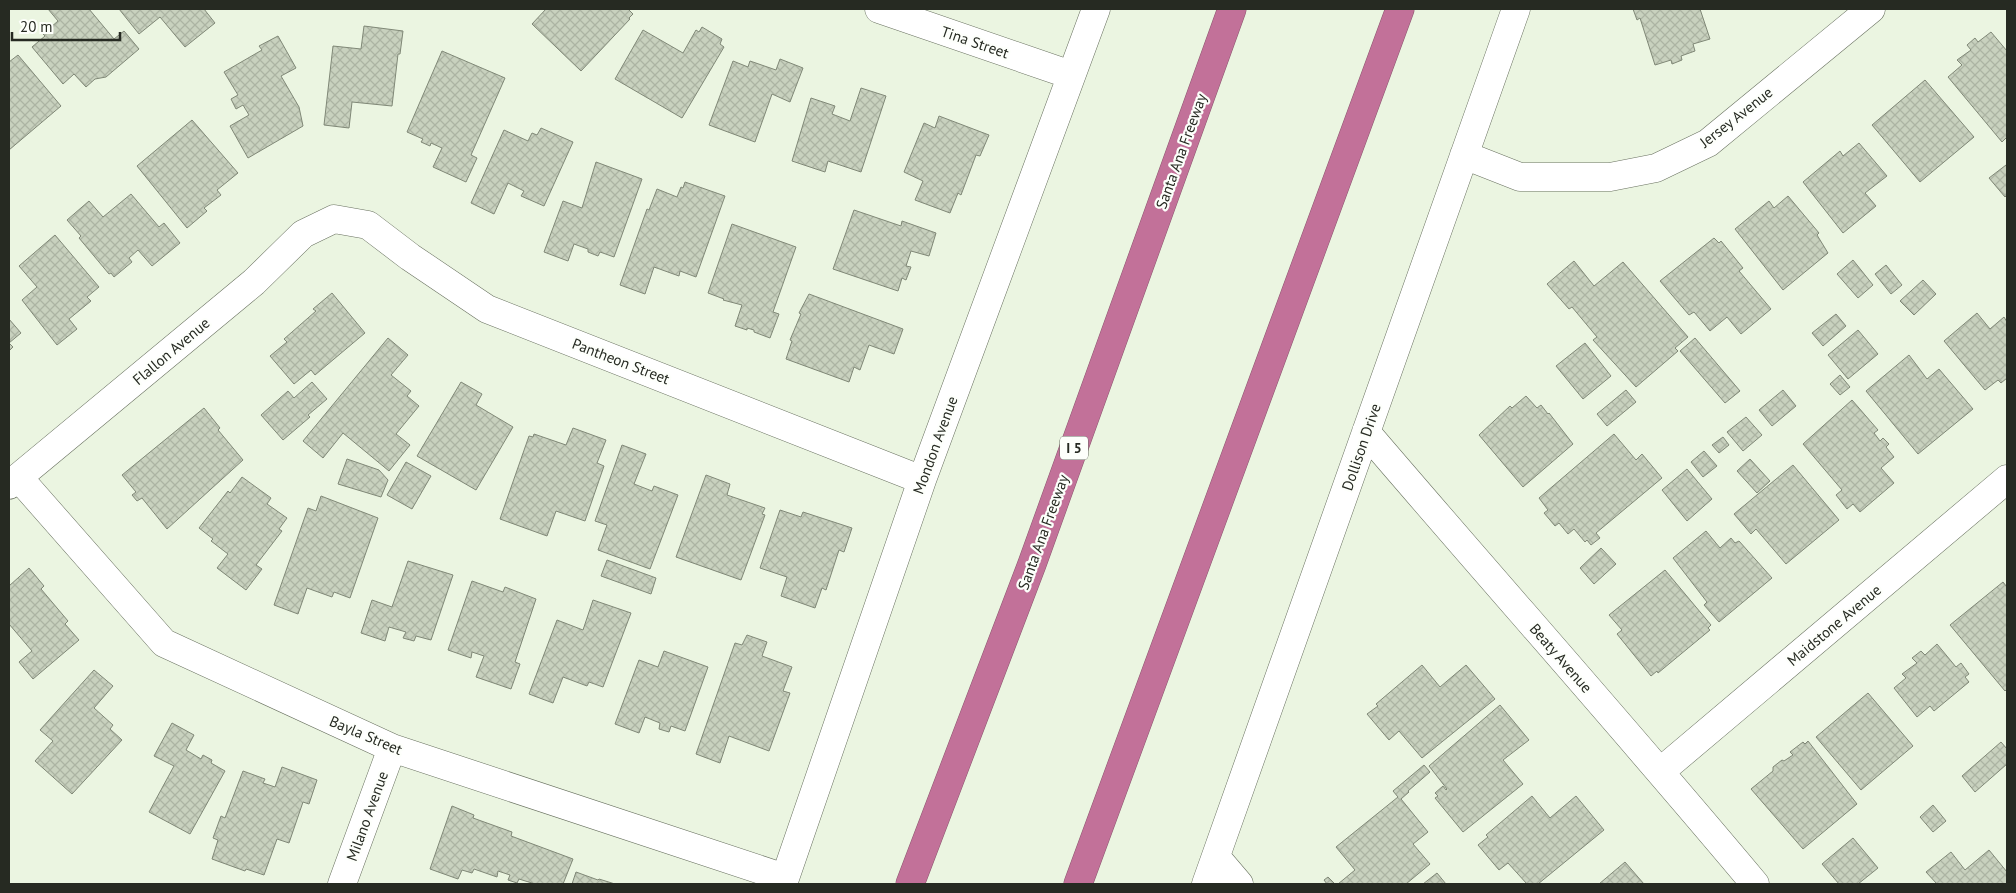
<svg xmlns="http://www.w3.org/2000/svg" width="2016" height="893" viewBox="0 0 2016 893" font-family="'PT Sans',sans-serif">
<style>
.building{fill:url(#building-cross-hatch);stroke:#808877}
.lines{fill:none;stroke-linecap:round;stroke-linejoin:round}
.minor-casing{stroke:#697160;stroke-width:29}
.highway-casing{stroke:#8b586f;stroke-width:29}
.minor{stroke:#fff;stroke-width:28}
.highway{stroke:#c27199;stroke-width:28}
.labels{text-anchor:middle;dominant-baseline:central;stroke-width:4.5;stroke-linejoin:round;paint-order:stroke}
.shield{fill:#fdfffb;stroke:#666a63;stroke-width:1}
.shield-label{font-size:14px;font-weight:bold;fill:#262a22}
.street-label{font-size:15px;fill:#262a22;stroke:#fdfffb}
</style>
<defs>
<pattern id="building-cross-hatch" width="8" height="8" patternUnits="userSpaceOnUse" patternTransform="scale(1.25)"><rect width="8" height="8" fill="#c8d1be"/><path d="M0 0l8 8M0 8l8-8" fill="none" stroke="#acb4a3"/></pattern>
</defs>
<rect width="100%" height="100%" fill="#ebf5e1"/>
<path class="building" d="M48 9H89L114 39 124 31 139 49 106 77 95 79 86 87 74 74 63 84 32 47 45 36 43 34 58 21Z
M119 9H204L215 23 185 47 160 17 139 34Z
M546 9H628L633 14 629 18 630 19 581 71 532 24Z
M1633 9H1700L1710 39 1693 44 1695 51 1681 56 1682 60 1672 64 1671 60 1655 65 1640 18 1637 20Z
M364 26 403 31 400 54H398L392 106 352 102 349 128 324 125 333 46 361 49Z
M702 27 722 39 720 44 724 47 682 118 615 79 643 30 683 53 696 30 699 32Z
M1991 32 2007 51V137L2002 142 1948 77 1962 65 1957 60 1971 50 1967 45 1975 38 1978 42Z
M278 36 296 68 281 76 299 107 303 126 248 158 230 126 249 115 243 105 236 109 231 99 238 95 224 72 262 50 259 46Z
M442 51 505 78 471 155 477 158 466 182 433 167 442 148 431 143 430 146 421 142 423 139 407 132Z
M18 55 61 106 9 150V62Z
M780 59 803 68 790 102 772 94 755 142 709 125 733 61 748 67 750 61 776 70Z
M1925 80 1974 137 1920 182 1872 125Z
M861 88 886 96 861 172 828 161 825 172 792 161 811 98 835 106 832 114 850 121Z
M939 116 989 135 980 156 976 155 961 195 958 193 950 213 915 200 923 181 904 172 924 123 935 128Z
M192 120 238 173 217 190 221 195 204 208 207 211 187 228 137 166Z
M541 128 573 142 544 206 521 196 524 191 508 183 494 214 471 203 504 130 528 141 532 133 537 135Z
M1859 143 1887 176 1865 193 1876 206 1843 233 1803 182 1840 151 1843 156Z
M596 162 642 179 614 257 600 252 598 256 588 252V249L574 244 568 261 544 252 563 201 582 208Z
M2006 165 2007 167V195L2005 197 1989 178Z
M685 182 725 196 696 277 680 271 679 276 654 267 645 294 620 285 647 209 649 210 657 189 677 197 681 187 683 188Z
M131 194 159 227 164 223 180 243 152 266 138 250 129 258 132 262 114 277 111 273 109 274 79 238 81 236 67 220 89 201 103 217Z
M1788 196 1819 233 1817 235 1828 253 1783 290 1735 229 1769 201 1774 208Z
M854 210 901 226 902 221 936 233 929 256 911 251 906 266 911 267 906 280 902 278 898 291 833 269Z
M732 224 796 247 773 312 779 314 770 338 754 332V330L747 328V330L735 326 742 305 723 300 724 299 708 293Z
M55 235 99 287 87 297 91 301 69 319 77 329 57 345 22 300 37 287 19 266Z
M1714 238 1719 243 1721 241 1743 268 1739 271 1771 309 1741 334 1727 317 1710 331 1694 312 1689 315 1660 281Z
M1853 260 1873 285 1858 298 1837 274Z
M1574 261 1594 286 1623 262 1688 337 1675 348 1678 351 1636 387 1593 340 1597 337 1572 307 1569 309 1547 284Z
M1886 265 1902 285 1891 294 1875 274Z
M1923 280 1936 294 1914 315 1900 301Z
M332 293 365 333 315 375 311 370 294 384 270 356 287 342 284 339 316 311 313 309Z
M809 294 903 329 894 354 869 345 860 370 854 367 849 382 786 359 792 341 790 340 801 314 799 313Z
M1977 313 1990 329 2004 317 2007 322V378L2001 383 1998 380 1985 390 1944 341Z
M1836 314 1846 326 1823 346 1812 333Z
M9 319 21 333 9 343 13 347 9 351Z
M1858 330 1878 354 1848 379 1828 355Z
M388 338 408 355 391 375 411 391 407 396 419 406 396 434 410 445 389 471 343 433 323 458 303 441Z
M1695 338 1740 391 1725 403 1680 351Z
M1585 343 1611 376 1583 399 1556 366Z
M1909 355 1927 379 1939 369 1973 409 1918 454 1866 391Z
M1840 375 1850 387 1840 395 1830 384Z
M312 382 327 399 308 415 310 417 283 440 261 415 288 391 294 398Z
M461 382 482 394 476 405 513 427 476 490 417 456Z
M1626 390 1636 402 1607 426 1597 414Z
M1783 390 1796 406 1772 426 1759 410Z
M1526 396 1537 408 1541 405 1548 414 1549 413 1573 444 1523 487 1479 435 1510 406 1512 408Z
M1852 400 1878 430 1874 433 1880 441 1883 438 1889 444 1886 447 1894 457 1881 468 1894 483 1860 512 1853 504 1847 509 1836 495 1842 490 1803 444Z
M204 408 220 428 218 430 243 460 167 529 142 498 137 501 132 495 136 492 122 475Z
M1746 417 1762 435 1743 451 1727 432Z
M573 428 606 440 597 463 604 466 585 521 556 511 547 536 500 519 529 436 533 437 534 434 566 445Z
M1614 434 1636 460 1642 454 1662 478 1596 533 1600 538 1591 545 1587 540 1585 542 1574 529 1568 534 1559 523 1555 526 1544 513 1548 510 1539 498Z
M1723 437 1729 445 1719 453 1712 445Z
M622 445 646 454 634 484 652 491 654 486 678 495 650 569 598 550 607 525 595 521Z
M1704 451 1717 466 1703 477 1691 462Z
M347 459 379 470 388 480 381 497 338 484Z
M1750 459 1770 481 1757 493 1737 471Z
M406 462 431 476 412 509 387 495Z
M1793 465 1839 520 1786 564 1756 529 1751 534 1734 514Z
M1687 469 1712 499 1687 521 1662 490Z
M706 475 730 484 727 495 765 508 762 514 765 515 741 580 676 557Z
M242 477 271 498 267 504 287 518 279 529 282 531 256 565 262 569 246 590 217 568 228 554 211 541 213 539 199 528 228 491 230 493Z
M321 496 378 518 350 598 334 592 332 597 307 588 298 614 274 605 308 508 316 511Z
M780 510 801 517 803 512 852 528 844 552 839 550 826 590 822 588 815 608 781 596 787 577 760 568Z
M1706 531 1720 548 1731 538 1735 543 1739 541 1772 578 1719 622 1704 605 1707 602 1673 558Z
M1601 548 1616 564 1594 584 1580 568Z
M607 560 656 578 651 594 601 576Z
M408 561 453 575 431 640 416 636 414 641 403 638 406 632 389 627 385 641 361 633 372 600 392 607Z
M29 568 44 586 41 589 68 621 65 624 79 640 33 679 19 662 32 651 9 624V586Z
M1665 570 1711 625 1708 628 1710 630 1658 673 1657 671 1651 676 1617 634 1622 630 1609 615Z
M472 581 503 592 505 587 536 599 515 662 520 664 511 689 476 677 484 656 472 652 471 658 448 650Z
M2003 582 2007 587V689L2005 691 1950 625Z
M593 600 631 613 603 687 589 682 587 686 563 677 553 703 529 694 557 620 583 630Z
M747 635 767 642 762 656 792 667 783 691 790 693 769 751 729 736 720 763 696 754 735 643 742 645Z
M1937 644 1956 667 1961 663 1969 674 1965 677 1969 682 1934 711 1930 706 1917 717 1894 688 1906 678 1902 674 1917 663 1912 658 1921 651 1925 655Z
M664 651 708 667 685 731 671 726 669 732 659 729 660 723 645 717 639 733 615 724 639 660 658 667Z
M1422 665 1440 687 1466 665 1495 699 1422 758 1399 731 1389 740 1367 714 1378 706 1376 704Z
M94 670 113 686 94 708 113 725 110 729 122 740 72 794 35 761 53 741 40 730Z
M1868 693 1913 746 1861 790 1816 737Z
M1500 705 1529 740 1503 760 1523 784 1463 832 1435 798 1438 796 1435 793 1443 786 1446 790 1447 789 1429 766Z
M172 723 194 735 186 750 201 759 203 755 212 760 211 763 225 771 190 834 149 812 174 766 154 756Z
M1808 741 1857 804 1803 849 1751 789 1773 771V767L1782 760 1784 761 1793 755 1790 752 1803 742 1805 744Z
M2001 742 2007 749V764L1975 792 1962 776Z
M1424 765 1430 772 1408 791 1409 792 1401 799 1428 832 1413 844 1430 864 1406 884H1338L1355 870 1336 847 1398 797 1393 791Z
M282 767 317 780 309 804 303 802 289 843 277 839 264 875 246 869 245 871 212 859 218 840 213 838 221 816 225 818 243 771 265 779 263 783 275 787Z
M1532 796 1550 818 1576 796 1604 830 1538 884H1527L1508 863 1499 870 1478 845 1488 837 1486 835Z
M1933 805 1946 821 1933 832 1920 817Z
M452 806 474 815 473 818 512 832 511 836 573 859 563 884H535L519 879 517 883 508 880 510 875 498 871 497 877 474 869 472 873 462 870 458 879 430 869Z
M1853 838 1878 868 1858 884H1839L1822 864Z
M1989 850 2007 872V884H1937L1926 872 1951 852 1965 870Z
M1625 862 1644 884H1599Z
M576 872 598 880 599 879 615 884H572Z
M1437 873 1446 884H1423Z
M1328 877 1335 884H1327L1324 880Z"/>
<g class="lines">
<defs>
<path id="minor" d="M879 9 1071 75
M1464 155 1520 177H1610L1656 168 1708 143 1871 9
M1366 432C1495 583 1628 732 1755 884
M19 478 164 643 392 748 785 878
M9 485 254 282 303 234 334 219 368 225 410 257 487 309 922 480
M1661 771 2007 479
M1216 857 1239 884
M342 884 392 748
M783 884 922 480 1096 9
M1206 884 1516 9"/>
<path id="highway" d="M910 884 1032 564 1232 9
M1078 884 1400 9"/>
</defs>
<use href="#minor" class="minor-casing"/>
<use href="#highway" class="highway-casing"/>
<use href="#minor" class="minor"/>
<use href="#highway" class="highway"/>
</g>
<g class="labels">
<rect class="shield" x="1060" y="436.5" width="28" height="23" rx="4"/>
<g class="shield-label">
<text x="1074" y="448">I 5</text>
</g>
<g class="street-label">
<text transform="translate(975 42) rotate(19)">Tina Street</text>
<text transform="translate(1736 117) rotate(-38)">Jersey Avenue</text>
<text transform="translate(1181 151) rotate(-70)">Santa Ana Freeway</text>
<text transform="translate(171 351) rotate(-40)">Flallon Avenue</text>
<text transform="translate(621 361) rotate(21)">Pantheon Street</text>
<text transform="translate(935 445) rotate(-70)">Mondon Avenue</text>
<text transform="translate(1361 447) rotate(-71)">Dollison Drive</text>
<text transform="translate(1043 532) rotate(-70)">Santa Ana Freeway</text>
<text transform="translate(1834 625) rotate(-40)">Maidstone Avenue</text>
<text transform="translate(1561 658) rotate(49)">Beaty Avenue</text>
<text transform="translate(366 735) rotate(23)">Bayla Street</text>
<text transform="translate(367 816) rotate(-70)">Milano Avenue</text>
</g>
</g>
<rect width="2016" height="893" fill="none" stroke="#262a22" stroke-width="20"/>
<path d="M12 32v8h108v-8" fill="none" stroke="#262a22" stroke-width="2.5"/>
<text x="20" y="32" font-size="15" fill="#262a22" stroke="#fdfffb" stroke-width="4" paint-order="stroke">20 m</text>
</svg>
